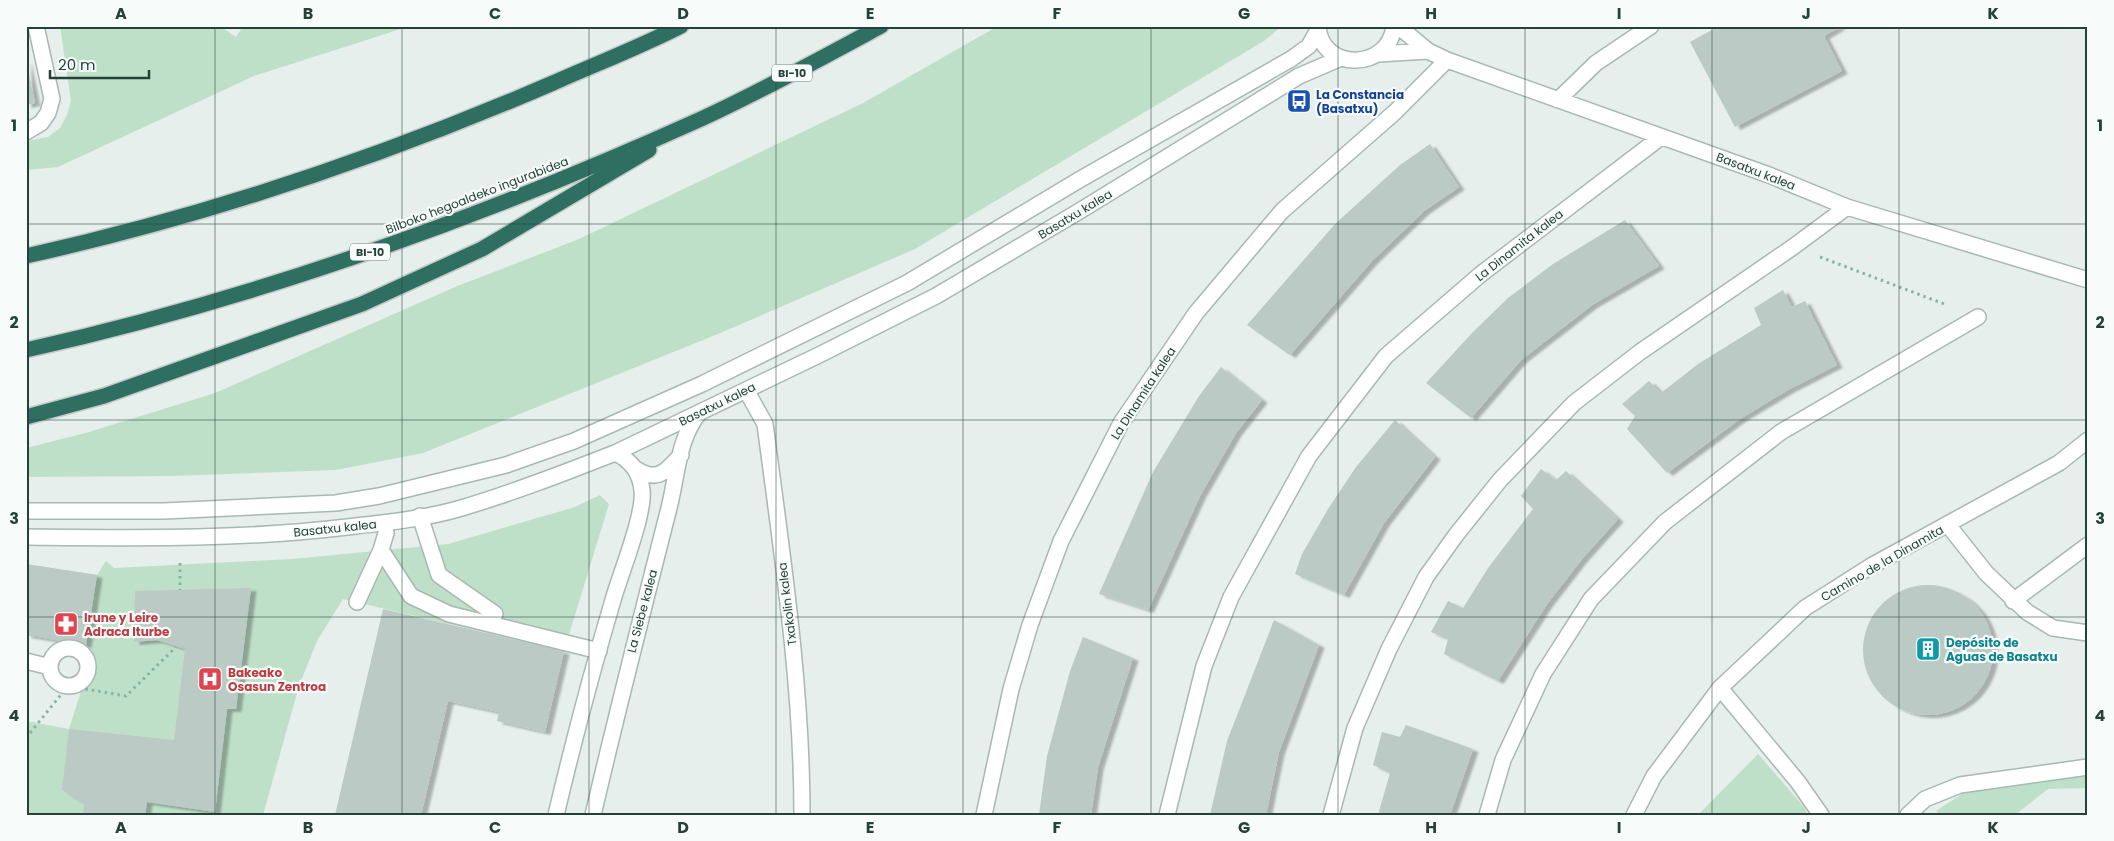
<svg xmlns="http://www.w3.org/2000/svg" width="2114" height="841" viewBox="0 0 2114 841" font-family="Poppins,sans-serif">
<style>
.green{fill:#bfe0c8}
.building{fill:#bbcac4;filter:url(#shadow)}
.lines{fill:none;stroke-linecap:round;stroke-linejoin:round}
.service-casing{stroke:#a8b8b2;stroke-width:18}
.pedestrian-casing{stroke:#a8b8b2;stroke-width:18}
.minor-casing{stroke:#a8b8b2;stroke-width:18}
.motorway-casing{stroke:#c2cac8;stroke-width:18}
.path{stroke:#86b3a5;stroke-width:3;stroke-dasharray:2.5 4;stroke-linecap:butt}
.service{stroke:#fff;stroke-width:15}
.pedestrian{stroke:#fff;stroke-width:15}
.minor{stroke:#fff;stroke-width:15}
.motorway{stroke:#2f6f62;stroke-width:15}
.grid{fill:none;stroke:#24423a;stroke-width:1;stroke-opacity:0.55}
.labels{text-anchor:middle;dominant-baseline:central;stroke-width:4.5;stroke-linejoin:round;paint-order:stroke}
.shield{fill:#f7fbf9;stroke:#637a73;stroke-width:1}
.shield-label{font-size:11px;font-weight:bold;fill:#24423a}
.transit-label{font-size:12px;font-weight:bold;fill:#164399;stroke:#f7fbf9;text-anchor:start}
.street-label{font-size:12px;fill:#24423a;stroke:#f7fbf9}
.health-label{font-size:12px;font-weight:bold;fill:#be3a42;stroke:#f7fbf9;text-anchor:start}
.culture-label{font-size:12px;font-weight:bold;fill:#0d838f;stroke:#f7fbf9;text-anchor:start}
.neatline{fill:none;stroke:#24423a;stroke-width:2}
.grid-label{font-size:16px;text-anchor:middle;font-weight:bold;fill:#24423a}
</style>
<defs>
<filter id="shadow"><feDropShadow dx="5.5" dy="3" stdDeviation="1" flood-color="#0004"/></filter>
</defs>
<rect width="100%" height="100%" fill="#e6efeb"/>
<path class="green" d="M60 26H220L236 37 243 26H410L254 76 58 167 26 170V141L48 137 60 128 67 115 71 101Z
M998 26H1282L1264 41 915 249 718 334 423 453 336 470 172 476 26 477V448L89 432 215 393 455 287 579 239 863 103Z
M600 495 609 504 564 651 343 599 317 641 299 686 263 815H26V721L69 729 88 669 86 645 26 635V564L97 575 106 561 114 568 292 559 448 544 575 507Z
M1758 754 1804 807 1808 815H1698Z
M2088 774V788L2048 789 2015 815H1939L1936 811 1965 792Z"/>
<path class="building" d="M1719 26H1841L1824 36 1842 71 1735 127 1690 42Z
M26 60 35 103 26 105Z
M1430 144 1459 187 1424 211 1372 261 1290 355 1247 325 1335 224 1400 165Z
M1625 220 1659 266 1592 305 1521 360 1471 418 1426 383 1473 332 1508 298 1553 264Z
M1783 290 1792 307 1805 301 1837 365 1788 390 1740 419 1667 473 1627 429 1635 416 1622 404 1649 381 1661 393 1698 364 1761 325 1754 308Z
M1221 367 1262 400 1236 433 1200 496 1148 610 1099 594 1153 472 1199 396Z
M1395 420 1435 457 1384 523 1344 595 1295 574 1302 554 1328 509 1356 467Z
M1541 469 1556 480 1566 471 1618 519 1582 559 1547 604 1498 681 1444 654 1448 639 1431 632 1448 601 1463 608 1488 568 1533 509 1521 496Z
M26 564 97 575 86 645 26 635Z
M1863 650a65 65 0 1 1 130 0a65 65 0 1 1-130 0Z
M251 588 236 709H227L215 812 147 802 145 815H83L84 804 62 790 69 729 174 740 185 649 157 640 134 642 135 591Z
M383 609 564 651 545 732 497 721 499 712 448 701 421 815H335Z
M1274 620 1319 645 1279 752 1266 815H1210L1227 741Z
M1083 637 1133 658 1098 767 1091 815H1039L1047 756 1070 671Z
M1406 725 1473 749 1450 815H1378L1390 773 1373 765 1382 732 1400 737Z"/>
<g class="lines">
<defs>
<path id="service" d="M26 132 41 123 48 113 52 99 36 26
M420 516 439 575 495 614
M1948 525 1986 573 2027 612 2053 628 2088 633
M2013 601 2088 545
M1720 688 1798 782 1821 815"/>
<path id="pedestrian" d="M750 397 765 424C782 554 802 684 802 815
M381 550 411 596 449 614 599 651
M357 602 381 550 386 533
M1487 815 1503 760 1543 674 1591 599 1665 522 1781 432 1978 317"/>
<path id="minor" d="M1318 26C1321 72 1389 71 1394 26
M1398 26 1428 51 1447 60 1769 175 1847 207 2088 280
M1378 54 1428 51
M1558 100 1596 63 1651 26
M636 469C658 483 666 471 681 455
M26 511H164L336 503 379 496 506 465 574 441 702 384 907 283 1079 180 1291 59 1309 46 1318 30
M26 537C133 538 240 540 347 527 383 523 423 519 458 509 510 494 564 473 615 453L819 355 936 296 1078 212 1299 76 1341 58
M50 667a19 19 0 1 1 38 0a19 19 0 1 1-38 0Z
M26 661 50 667
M556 815C573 743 592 671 613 600 620 575 645 514 642 490 640 472 631 460 615 453
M593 815C617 712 643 610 669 508 677 477 678 437 700 412
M984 815 1011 689 1030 625 1061 541 1121 423 1196 313 1282 211 1395 112 1447 60
M1167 815 1204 666 1231 597 1309 456 1386 356 1481 274 1661 137
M1331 815 1355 728 1389 649 1426 577 1456 535 1500 480 1574 403 1640 352 1793 247 1847 207
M1634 815 1654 776 1720 688 1805 608 1871 566 2059 463 2088 440
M1908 815 1925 799 1960 785 2088 767"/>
<path id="motorway" d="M26 256C207 216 384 156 553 83 596 64 640 47 681 26
M26 350C259 298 484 217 701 119 762 91 822 58 881 26
M26 417 104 396 362 304 482 249 649 150"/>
</defs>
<use href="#service" class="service-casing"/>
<use href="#pedestrian" class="pedestrian-casing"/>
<use href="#minor" class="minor-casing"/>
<use href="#motorway" class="motorway-casing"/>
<path class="path" d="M1820 257 1947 305
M180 563V590
M26 738 68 686 126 696 176 647"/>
<use href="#service" class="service"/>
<use href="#pedestrian" class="pedestrian"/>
<use href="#minor" class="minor"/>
<use href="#motorway" class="motorway"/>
</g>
<path class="grid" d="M215 26V815M402 26V815M589 26V815M776 26V815M963 26V815M1151 26V815M1338 26V815M1525 26V815M1712 26V815M1899 26V815M26 224H2088M26 420H2088M26 617H2088"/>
<defs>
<symbol id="bus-square" viewBox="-11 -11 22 22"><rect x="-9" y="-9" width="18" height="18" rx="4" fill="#1a4fb4" stroke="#f7fbf9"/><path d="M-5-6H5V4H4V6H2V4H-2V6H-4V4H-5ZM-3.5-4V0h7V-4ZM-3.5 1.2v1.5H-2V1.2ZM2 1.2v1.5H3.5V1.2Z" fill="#fff"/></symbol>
<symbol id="pharmacy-square" viewBox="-11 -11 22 22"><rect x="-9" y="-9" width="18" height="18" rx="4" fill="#e0444e" stroke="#f7fbf9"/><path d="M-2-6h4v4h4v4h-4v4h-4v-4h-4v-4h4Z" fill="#fff"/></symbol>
<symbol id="building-square" viewBox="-11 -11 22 22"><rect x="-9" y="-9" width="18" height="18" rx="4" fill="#0f9aa8" stroke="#f7fbf9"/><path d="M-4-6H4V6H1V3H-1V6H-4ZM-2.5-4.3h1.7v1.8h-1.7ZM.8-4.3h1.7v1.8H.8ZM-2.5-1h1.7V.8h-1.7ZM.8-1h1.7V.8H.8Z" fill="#fff"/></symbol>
<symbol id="hospital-square" viewBox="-11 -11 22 22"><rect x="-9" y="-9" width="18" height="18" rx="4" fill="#e0444e" stroke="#f7fbf9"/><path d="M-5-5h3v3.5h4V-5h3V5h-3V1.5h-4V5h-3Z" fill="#fff"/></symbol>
</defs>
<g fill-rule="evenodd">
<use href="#bus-square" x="1285" y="87" width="28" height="28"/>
<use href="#pharmacy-square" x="52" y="610" width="28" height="28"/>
<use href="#building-square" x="1914" y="635" width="28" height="28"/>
<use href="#hospital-square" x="196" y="665" width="28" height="28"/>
</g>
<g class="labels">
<g class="shield">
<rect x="772" y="64.5" width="40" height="17" rx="4"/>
<rect x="350" y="243.5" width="40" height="17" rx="4"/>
</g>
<g class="shield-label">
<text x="792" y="73">BI-10</text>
<text x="370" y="252">BI-10</text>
</g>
<g class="transit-label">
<text x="1316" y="94">La Constancia<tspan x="1316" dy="14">(Basatxu)</tspan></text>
</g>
<g class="street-label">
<text transform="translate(1756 171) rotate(21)">Basatxu kalea</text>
<text transform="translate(477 195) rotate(-21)">Bilboko hegoaldeko ingurabidea</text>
<text transform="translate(1075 214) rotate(-31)">Basatxu kalea</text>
<text transform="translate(1519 245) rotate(-38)">La Dinamita kalea</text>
<text transform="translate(1143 393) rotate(-57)">La Dinamita kalea</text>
<text transform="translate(717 404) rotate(-26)">Basatxu kalea</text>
<text transform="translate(335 528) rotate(-6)">Basatxu kalea</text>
<text transform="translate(1882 563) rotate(-30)">Camino de la Dinamita</text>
<text transform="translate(787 604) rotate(-97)">Txakolin kalea</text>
<text transform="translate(642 611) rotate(-75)">La Siebe kalea</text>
</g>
<g class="health-label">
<text x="84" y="617">Irune y Leire<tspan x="84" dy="14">Adraca Iturbe</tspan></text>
<text x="228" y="672">Bakeako<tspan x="228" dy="14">Osasun Zentroa</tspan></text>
</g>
<g class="culture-label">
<text x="1946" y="642">Depósito de<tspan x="1946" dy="14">Aguas de Basatxu</tspan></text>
</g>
</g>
<rect width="2114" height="841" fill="none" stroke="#f7fbf9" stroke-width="55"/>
<path d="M50 70v8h99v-8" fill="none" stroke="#24423a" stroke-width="2.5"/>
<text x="58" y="70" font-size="15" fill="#24423a" stroke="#f7fbf9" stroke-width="4" paint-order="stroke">20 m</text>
<rect x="28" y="28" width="2058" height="786" class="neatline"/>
<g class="grid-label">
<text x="121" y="19">A</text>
<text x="308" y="19">B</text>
<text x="495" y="19">C</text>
<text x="683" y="19">D</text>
<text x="870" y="19">E</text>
<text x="1057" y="19">F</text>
<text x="1244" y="19">G</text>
<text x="1431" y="19">H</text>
<text x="1619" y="19">I</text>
<text x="1806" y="19">J</text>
<text x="1993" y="19">K</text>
<text x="14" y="131">1</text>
<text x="2100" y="131">1</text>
<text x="14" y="328">2</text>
<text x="2100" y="328">2</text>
<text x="14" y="524">3</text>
<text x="2100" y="524">3</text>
<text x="14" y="721">4</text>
<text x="2100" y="721">4</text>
<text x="121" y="833">A</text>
<text x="308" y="833">B</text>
<text x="495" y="833">C</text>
<text x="683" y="833">D</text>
<text x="870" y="833">E</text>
<text x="1057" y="833">F</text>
<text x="1244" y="833">G</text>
<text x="1431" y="833">H</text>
<text x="1619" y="833">I</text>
<text x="1806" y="833">J</text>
<text x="1993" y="833">K</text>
</g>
</svg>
